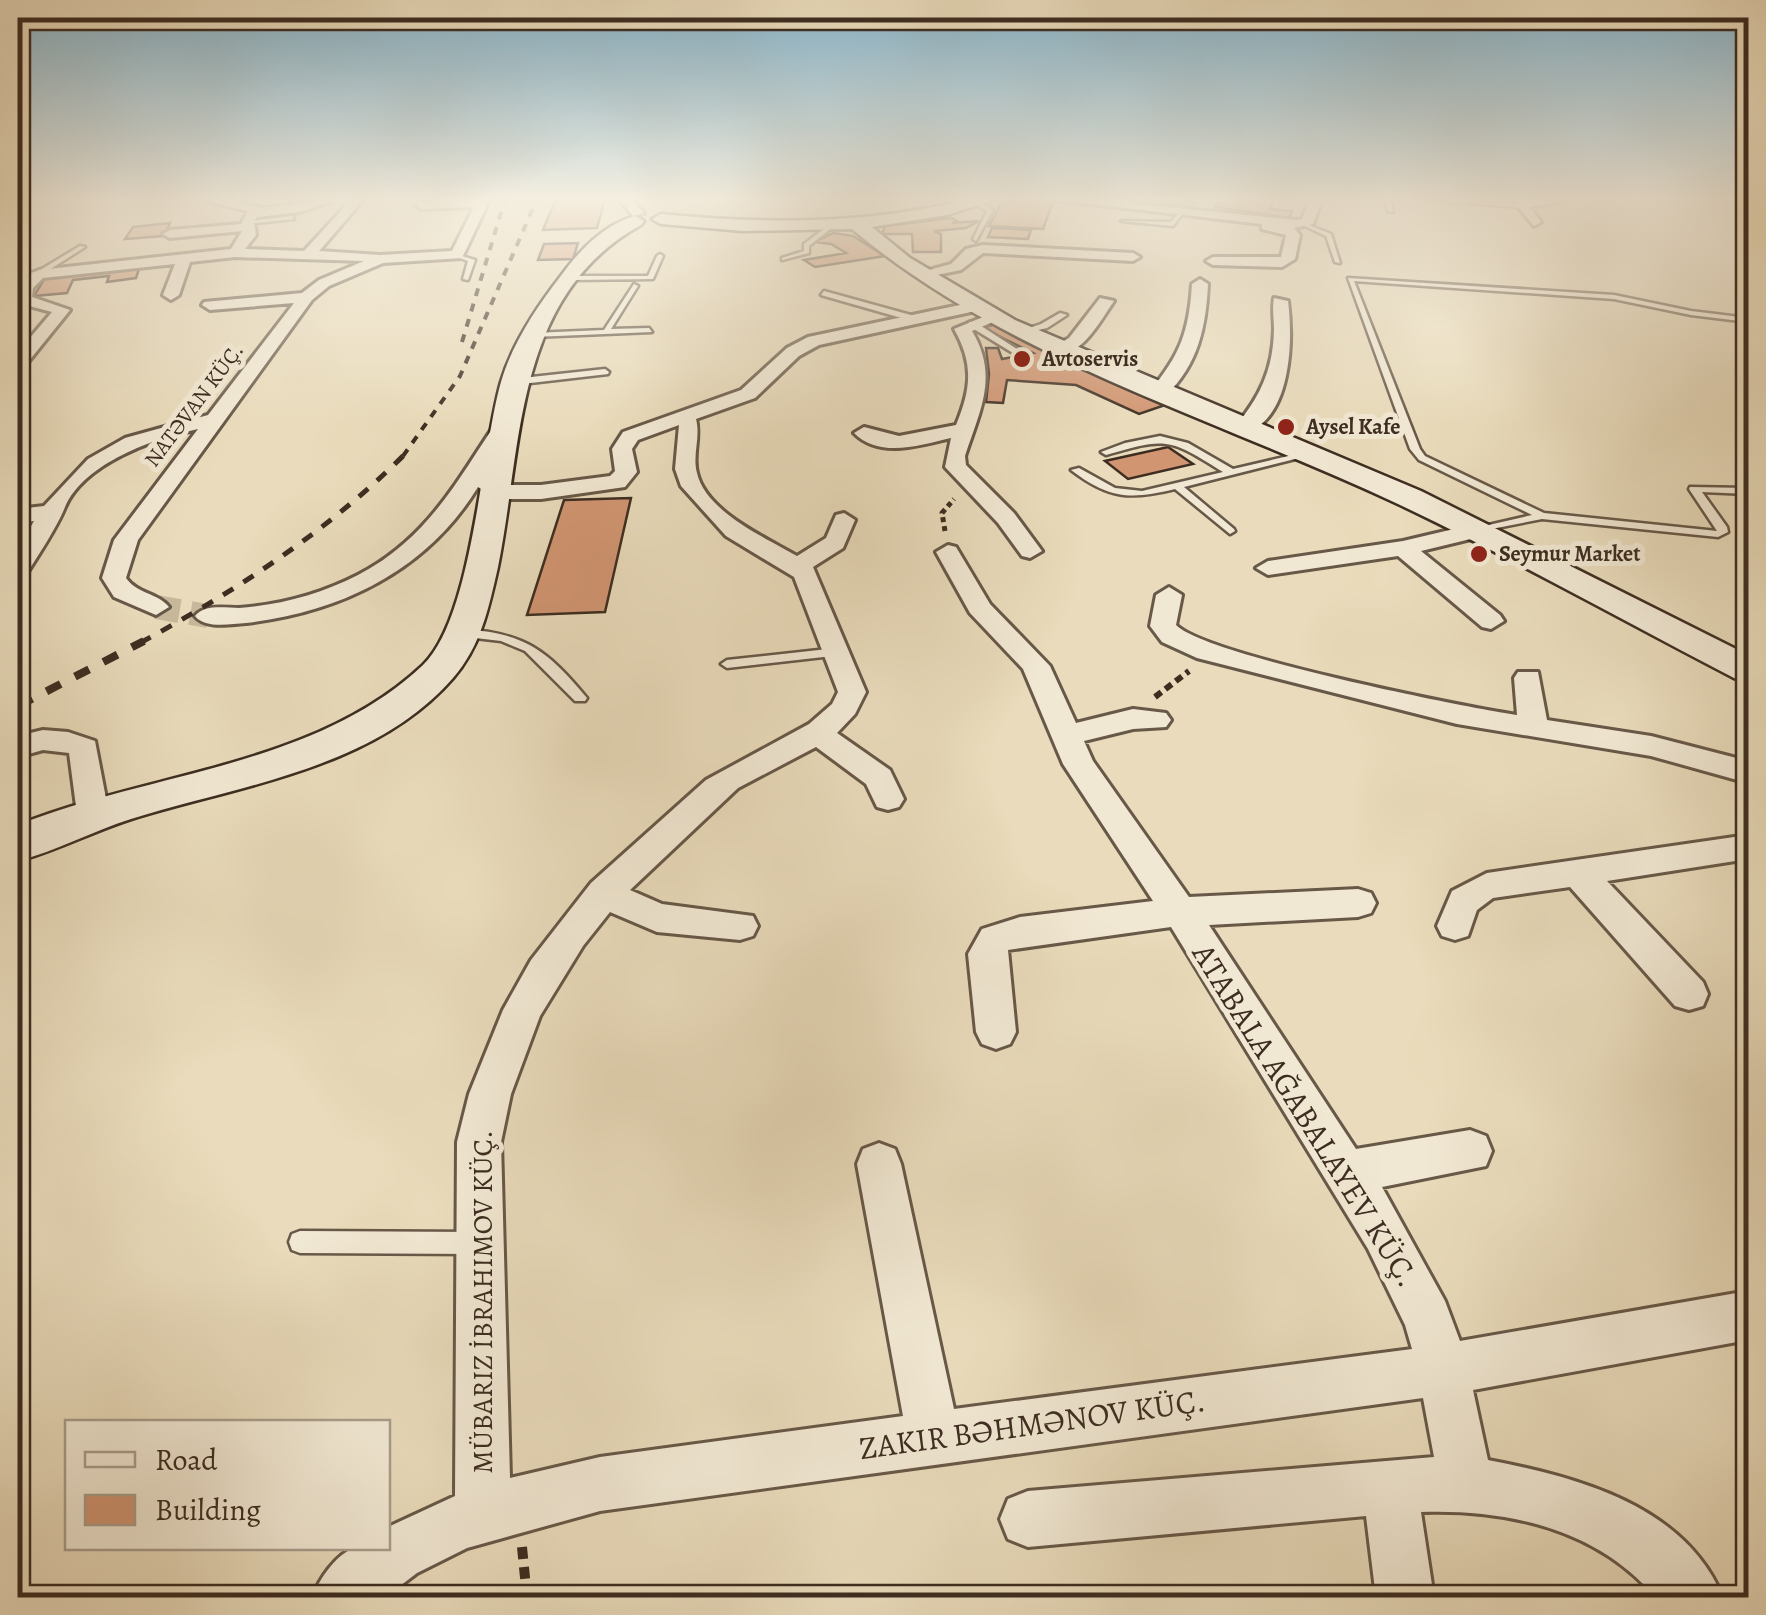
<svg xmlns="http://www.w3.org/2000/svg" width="1766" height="1615" viewBox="0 0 1766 1615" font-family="Alegreya,serif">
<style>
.building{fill:#d19572;stroke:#3d2d21;stroke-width:2.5}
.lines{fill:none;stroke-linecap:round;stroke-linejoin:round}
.street-tunnel{stroke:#c7b89c;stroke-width:24;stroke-dasharray:24 11;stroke-linecap:butt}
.lane-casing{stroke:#685848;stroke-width:5}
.street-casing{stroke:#685848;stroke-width:6}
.secondary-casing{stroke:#3d2d21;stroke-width:5}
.path-far2{stroke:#3d2d21;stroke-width:5;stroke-dasharray:5 4;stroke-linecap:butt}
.path-far1{stroke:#3d2d21;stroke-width:6;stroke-dasharray:8 5;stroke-linecap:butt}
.path{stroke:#3d2d21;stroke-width:10;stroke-dasharray:12 8;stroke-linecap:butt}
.lane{fill:#f1e8d3;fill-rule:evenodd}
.street{fill:#f1e8d3;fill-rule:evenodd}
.secondary{fill:#f1e8d3;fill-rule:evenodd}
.rail-far2{stroke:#3d2d21;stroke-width:4;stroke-dasharray:8 8;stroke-linecap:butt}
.rail-far1{stroke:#3d2d21;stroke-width:5;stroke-dasharray:12 12;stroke-linecap:butt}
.rail{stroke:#3d2d21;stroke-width:8;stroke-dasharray:16 16;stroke-linecap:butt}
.poi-dot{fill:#8f2418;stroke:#f1e8d3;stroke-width:4}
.labels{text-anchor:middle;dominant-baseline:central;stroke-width:10;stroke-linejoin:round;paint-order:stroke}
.far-poi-label{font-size:22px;font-weight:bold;fill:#3d2d21;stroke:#f1e8d3;text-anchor:start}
.far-street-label{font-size:22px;fill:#3d2d21;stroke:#f1e8d3}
.street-label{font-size:28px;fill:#3d2d21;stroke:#f1e8d3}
.near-street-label{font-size:32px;fill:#3d2d21;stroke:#f1e8d3}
</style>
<rect width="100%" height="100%" fill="#e9dbbb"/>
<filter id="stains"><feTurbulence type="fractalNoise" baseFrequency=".002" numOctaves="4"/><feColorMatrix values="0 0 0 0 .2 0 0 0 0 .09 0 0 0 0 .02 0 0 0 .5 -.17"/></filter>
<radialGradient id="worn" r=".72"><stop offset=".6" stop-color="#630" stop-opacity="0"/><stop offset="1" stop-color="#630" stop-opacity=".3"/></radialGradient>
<path class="building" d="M556 199H605L597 228 543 230Z
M1103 199H1197L1189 209Z
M1221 199H1275L1270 209 1292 211 1289 218 1215 207Z
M1003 200 1053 202 1043 229 989 226Z
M952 218 957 221 952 223 979 221 966 228 934 231 941 234V252H913L912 234H882L885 226Z
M170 223 164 236 125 239 133 227Z
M992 228 1031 230 1028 239 988 237Z
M833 233 853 236 885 256 815 267 804 260 846 253 831 244 815 242Z
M578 243 573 259 538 260 544 244Z
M140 266 136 278 107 282 109 276 73 280 67 293 34 296 46 276Z
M995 324 1168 404 1139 414 1076 385 1007 380 1003 403 986 402 989 374 986 348H998L1002 359 1033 353 982 328Z
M1168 447 1193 464 1128 479 1105 461Z
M631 498 605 612 527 615 564 500Z"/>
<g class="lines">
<path class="street-tunnel" d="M156 607 208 616"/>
<defs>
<path id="lane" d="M1384 199H1390L1393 212 1388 211Z
M1416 199 1523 205 1520 207Z
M1730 199 1748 200V204L1731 200Z
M975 200 993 210 976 241 973 239 987 211 973 203Z
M1180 211 1183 213 1173 226 1121 221 1171 222Z
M292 216 294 219 247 224 244 222Z
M1301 222 1331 234 1340 263 1335 262 1326 236 1301 224Z
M829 225 834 226 809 246V253L782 260V258L804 251V244Z
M80 246 85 247 41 275 18 278V274L37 272Z
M455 254 475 260 468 280 463 279 468 261 455 256Z
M660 254 663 256 653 279 573 280 570 278 573 276H648L657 256Z
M1348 278 1614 295 1691 311 1748 318V322L1691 315 1614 299 1354 281 1420 449 1425 456 1544 513 1717 531 1689 489 1690 487 1748 488V494L1702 492 1727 527 1728 532 1718 537 1542 519 1471 533V529L1532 515 1419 460 1410 449Z
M634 284 638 286 611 329 649 328 652 332 533 337 529 335 533 333 604 330Z
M824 291 918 317 919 319 912 321 821 295Z
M1060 313 1067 315 1047 328 1021 334 1017 332 1041 324Z
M969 322H975L1020 351 1013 353 969 326Z
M605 369 609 372 608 374 513 385 509 382 513 379Z
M1160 436 1188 443 1233 469 1310 451 1315 454 1184 487 1234 529 1235 531 1230 534 1175 489C1130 500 1109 499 1071 470L1079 468 1115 488 1142 491 1223 472C1169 438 1167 437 1106 455L1101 452 1125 443Z
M462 629C525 633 547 650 587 698L585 701H575L525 651 501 641 458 636V630Z
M837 648 843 652 841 655 727 668 721 664 727 660Z
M300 1231 476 1232 484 1235 487 1243 484 1251 476 1254 300 1253 292 1250 289 1242 292 1234Z"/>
<path id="street" d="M199 199H222L262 208 338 199 300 212 257 217 254 222 256 235 245 249 304 251 352 199H364L319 251 380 255 452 251 474 207 421 209 415 205 417 202 490 199 462 258 383 263 329 286 312 300 138 540 126 578C137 594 158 593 169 607L156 615 114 597 102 578 114 540 198 429C155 438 84 463 65 507 58 525 40 553 27 573L18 575V549L34 521 18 523V509L44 506 88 459 125 438 208 415 294 303 210 310 202 305 204 302 302 293 319 280 364 261 235 257 190 262 179 295 171 300 163 295 175 264 43 278 33 288 32 297 70 310 24 367 18 368V352L52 312 18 303C16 288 24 275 39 270L231 249 242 231 170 238 163 234 170 230 241 224 248 211Z
M619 199H631L644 213 633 216Z
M1049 199H1088L1297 220 1302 219 1310 199H1322L1313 224 1294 228 1300 235 1295 259 1282 267 1213 265 1206 261 1213 257H1281L1286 235 1262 229V224Z
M1536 199H1572L1530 207 1541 222 1534 226 1516 204Z
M983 245 1133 253 1140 257 1133 261 983 253 961 270 922 278 915 274 951 264 966 249Z
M1200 279 1208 284C1206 327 1198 365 1166 395H1152L1150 391C1180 355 1189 332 1192 284Z
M1100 298 1114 301C1100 321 1082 357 1055 354V346L1069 338Z
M1274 298 1288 301C1293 340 1292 418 1245 433L1235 427C1260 397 1273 370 1274 330 1274 319 1272 308 1274 298Z
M974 302 980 304V310L819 345 799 356 755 398 696 419C701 437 692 455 697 473 706 512 766 538 797 556L826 538 836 515 844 513 855 520 843 548 813 567 866 692 855 714 837 733 890 770 904 799 899 807 888 810 877 807 866 784 816 747 738 788 630 890 662 904 753 916 758 926 753 936 740 940 657 932 610 912 583 946 540 1016 511 1094 501 1142 510 1478 600 1457 903 1416 857 1164 863 1149 879 1143 895 1149 901 1164 954 1409 1412 1349 1405 1325 1368 1249 1171 927 1008 950 1016 1032 1010 1044 996 1049 982 1044 976 1032 968 954 982 929 1020 917 1153 901 1063 764 1023 669 970 613 936 552 948 545 956 547 990 604 1050 666 1076 723 1133 709 1166 713 1171 720 1166 727 1133 729 1084 741 1093 761 1189 897 1358 889 1371 893 1376 903 1371 913 1358 917 1209 925 1356 1149 1470 1130 1486 1136 1492 1151 1486 1166 1382 1187 1445 1301 1460 1341 1748 1291V1340L1473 1390 1488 1460C1577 1477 1685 1505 1723 1598H1656C1598 1529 1508 1509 1421 1512L1434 1598H1376L1366 1516 1028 1547 1008 1539 1000 1519 1008 1499 1028 1491 1434 1457 1423 1398 600 1511 467 1548 417 1573 384 1598H312C319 1580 335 1555 354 1548 363 1545 378 1548 388 1548V1527L455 1496 457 1142 469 1094 503 1010 531 960 591 883 706 780 809 724 832 704 838 692 794 577 726 536 681 486 675 469 679 425 638 440 632 449 637 472 625 487 541 499H497L478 487C427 570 342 612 246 623 230 624 205 629 195 616 205 604 224 608 239 608 280 605 321 594 358 575 429 538 458 479 500 417H514L517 421 485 475 503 485H541L610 476 615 471 612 449 623 432 741 390 787 348 808 337Z
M988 315 1002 318 972 331C999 376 980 410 965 456L966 465 1014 513 1042 551 1030 558 1022 556 998 523 945 467 951 438C920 445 880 459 854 433L864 427 899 436 956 425C971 389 974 364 954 329Z
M1475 524 1487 531 1483 536 1421 551 1500 615 1504 621 1491 629 1482 627 1398 556 1268 575 1256 568 1268 561 1403 541Z
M1169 587 1182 595 1176 625C1205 655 1463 707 1517 715L1514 678 1518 672H1538L1547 720 1651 736 1748 761V783L1651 756 1457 724 1197 658 1162 642 1150 626 1156 595Z
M43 730 68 732 95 741 109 814 105 822 93 826 81 822 77 814 69 753 43 750 18 757V736Z
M1748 835V859L1607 881 1703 982 1708 994 1703 1006 1689 1010 1675 1006 1570 887 1493 898 1477 910 1468 936 1455 940 1442 936 1437 926 1452 891 1487 873Z"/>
<path id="secondary" d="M969 199H996L947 215 872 227 910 258 1015 320 1421 491 1748 655V682L1734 678C1622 620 1512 558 1398 504 1216 418 1008 360 852 229L743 231 661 224 652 219 661 214C764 224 867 225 969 199Z
M635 216 644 221 641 225C514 295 523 443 498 567 489 607 481 646 453 678 374 769 240 785 131 819 93 831 56 851 18 861V825C150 772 315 767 423 665 473 617 481 451 501 382 512 344 536 308 560 277 579 251 603 225 635 216Z"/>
</defs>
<use href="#lane" class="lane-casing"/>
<use href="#street" class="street-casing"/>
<use href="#secondary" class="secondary-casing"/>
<path class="path-far2" d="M945 531 942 513 954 499"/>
<path class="path-far1" d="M1155 697 1189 671"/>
<path class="path" d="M522 1547 527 1598"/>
<use href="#lane" class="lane"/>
<use href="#street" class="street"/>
<use href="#secondary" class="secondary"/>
<path class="rail-far2" d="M462 342 505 199
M403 456 460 376 537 199"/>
<path class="rail-far1" d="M140 643C237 590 327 532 406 453"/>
<path class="rail" d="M18 706 144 641"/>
</g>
<linearGradient id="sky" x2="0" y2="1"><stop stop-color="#87b7d0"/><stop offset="0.47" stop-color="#f5efe0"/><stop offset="1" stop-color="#f5efe0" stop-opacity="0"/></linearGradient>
<rect width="1766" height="425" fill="url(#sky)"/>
<g class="poi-dot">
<circle cx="1022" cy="359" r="10"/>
<circle cx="1286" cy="427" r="10"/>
<circle cx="1479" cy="554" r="10"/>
</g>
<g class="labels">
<g class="far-poi-label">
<text x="1042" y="359">Avtoservis</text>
<text x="1306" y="427">Aysel Kafe</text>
<text x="1499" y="554">Seymur Market</text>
</g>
<g class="far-street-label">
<text transform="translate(194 405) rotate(-53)">NATƏVAN KÜÇ.</text>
</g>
<g class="street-label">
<text transform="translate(483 1302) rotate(-90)">MÜBARIZ İBRAHIMOV KÜÇ.</text>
</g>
<g class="near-street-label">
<text transform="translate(1306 1115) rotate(58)">ATABALA AĞABALAYEV KÜÇ.</text>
<text transform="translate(1032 1424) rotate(-8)">ZAKIR BƏHMƏNOV KÜÇ.</text>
</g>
</g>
<rect width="1766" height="1615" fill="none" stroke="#e9dbbb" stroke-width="60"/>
<rect x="20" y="20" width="1726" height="1575" fill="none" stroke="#3d2d21" stroke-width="5"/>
<rect x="30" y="30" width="1706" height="1555" fill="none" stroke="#3d2d21" stroke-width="2.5"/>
<rect x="65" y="1420" width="325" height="130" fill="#f1e8d3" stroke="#a99d8c" stroke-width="2.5"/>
<rect x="85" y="1452" width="50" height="15" fill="#f1e8d3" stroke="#a99d8c" stroke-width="2.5"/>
<text x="155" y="1470" font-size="30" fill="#3d2d21">Road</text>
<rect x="85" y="1495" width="50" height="30" fill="#d19572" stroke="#a99d8c" stroke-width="2.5"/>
<text x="155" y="1520" font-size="30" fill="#3d2d21">Building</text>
<rect width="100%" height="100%" filter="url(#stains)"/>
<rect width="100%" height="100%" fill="url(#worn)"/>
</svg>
